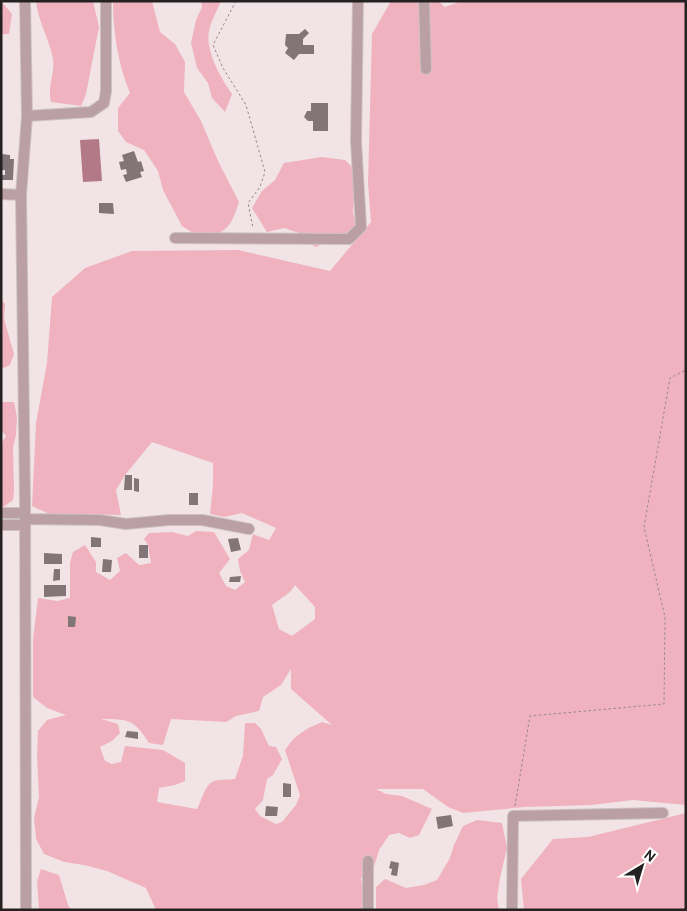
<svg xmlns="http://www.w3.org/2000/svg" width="687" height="911" viewBox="0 0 687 911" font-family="Overpass,sans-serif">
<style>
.green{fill:#efb2be;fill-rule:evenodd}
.water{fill:#b37986}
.building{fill:#817577}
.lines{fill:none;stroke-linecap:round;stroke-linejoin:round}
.minor-casing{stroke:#cdc1c3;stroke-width:12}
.path{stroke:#93898a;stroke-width:1;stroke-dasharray:2.5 2.5;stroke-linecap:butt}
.minor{stroke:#ba9fa4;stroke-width:10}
</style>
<rect width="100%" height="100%" fill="#f2e4e6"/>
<path class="green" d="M1 1 12 14 9 34H1Z
M36 1H93L99 27 86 94 81 106 51 102C47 88 55 74 53 59 50 40 38 22 36 1Z
M113 1H152L160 32 175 44 185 62 184 92 201 121 218 161 239 202C231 226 229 230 204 240L182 226 163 190 158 171 144 150 126 142 118 131V108L130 93C118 64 113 32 113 1Z
M201 1H221C217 11 211 21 209 31 205 51 221 78 232 94L225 112 212 98 208 83 197 68 191 43 196 20 202 7Z
M391 1H438L445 7 462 1H686V805L633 800 591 805 524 807 463 813 448 807 423 789H376L386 794 402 796 432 809 419 835 410 838 399 833 389 835 379 850 374 867 361 878 366 910H156L146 888 107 871 84 865 64 862 44 854 36 839 34 818 39 797 37 755 38 731 47 720 66 715 47 708 33 697V639L38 598 57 601 70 598V563L73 552 85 545 96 562V572L110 580 120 571 117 558 126 553 139 565 151 563 148 545 144 539 149 533 172 532 188 536 196 531 214 532 230 559 219 573 226 586 235 590 245 582 240 571 238 559 249 550 253 534 269 540 276 528 242 513 224 517 210 514 213 485V463L152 442 125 475 116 490 121 515 87 514 58 518 32 506 36 423 47 363 52 297 85 268 132 251 238 250 330 271 371 222 368 183 372 34ZM295 585 315 607V619L292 636 279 629 272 605 290 592ZM291 669V689L332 725 322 722C304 730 297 733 285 750L300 795 296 805 282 822 276 824 260 816 255 809 263 800 267 779 273 775 282 759 276 747 269 746 261 729 255 723H245L243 756 235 779C228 780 219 779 214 781 204 785 202 801 197 809L157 802 159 788 175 785 185 781V763L163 750 125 746 121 762 112 764 105 761 100 747 112 741 120 733 118 724 101 719C128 719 134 719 149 743L163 745 171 719 226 722 236 716 259 711 263 697 281 685Z
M322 157 345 160 356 171 353 212 357 231 315 247 299 233 284 228 267 232 252 208 262 191 275 180 284 163Z
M1 300 5 304 4 319 14 354 10 365 1 369Z
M2 402H14L17 418 16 435 13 447 14 491 13 500 2 508 1 444 6 436 1 430Z
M686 813V910H524L521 879 553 839 588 837Z
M477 820 502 823 507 848 500 878 497 898 499 910H376V887L385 879 406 888 424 885 437 880 450 858 454 845 463 826Z
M41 869 59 875 68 905 71 910H39L37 881Z"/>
<path class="water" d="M99 139 102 181 83 182 80 140Z"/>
<path class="building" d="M305 29 309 33 303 39V45H314V54H299L294 60 285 53 288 48 285 45 286 34H299Z
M311 103H328V131H313V121H308L304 117 307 111H311Z
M134 151 138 162 141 161 144 171 140 172 142 177 126 182 123 175 127 174 126 169 121 170 119 162 124 161 122 155Z
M2 154 10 155V159H14L13 180H2V175H5V170H1Z
M99 203H113L114 214 99 213Z
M125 475H132V490H124Z
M134 478 139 479V492L134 491Z
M189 493H198V505H189Z
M91 537 101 538V547H91Z
M238 538 241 550 231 552 228 539Z
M139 545H148V558H139Z
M44 553 62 554V564H44Z
M103 559 112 560 111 572H102Z
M54 569H60V580L53 581Z
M241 576 240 582H229L230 577Z
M44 585H66V596L44 597Z
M68 616 76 617 75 627H68Z
M127 731 138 732V739L125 737Z
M283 783 291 784V797H283Z
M266 806 278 807 277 816H265Z
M451 815 453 826 438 829 436 817Z
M391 861 399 863 397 876 391 875 392 869 389 868Z"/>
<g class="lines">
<defs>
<path id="minor" d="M25 1 27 116 21 195 25 499 26 910
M424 1 426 69
M27 116 91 112 104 103 106 91V1
M1 194 21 195
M175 238 349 239 361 227 356 141 358 1
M1 513H25
M25 519 100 520 126 524 169 520H202L249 529
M1 525H25
M368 861V910
M512 910 513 816 663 813"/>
</defs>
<use href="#minor" class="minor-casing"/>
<path class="path" d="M236 1 213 45 223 68 246 105 265 172 260 187 248 203 253 228
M515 806 530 716 664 704 665 617 644 527 670 378 686 370"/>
<use href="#minor" class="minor"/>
</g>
<rect width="687" height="911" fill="none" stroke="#252021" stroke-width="5"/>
<g transform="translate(642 866) rotate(38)" stroke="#ffffff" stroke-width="4" paint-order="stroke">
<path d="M0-4L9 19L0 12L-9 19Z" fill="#252021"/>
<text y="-8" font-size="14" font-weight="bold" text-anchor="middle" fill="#252021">N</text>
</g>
</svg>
